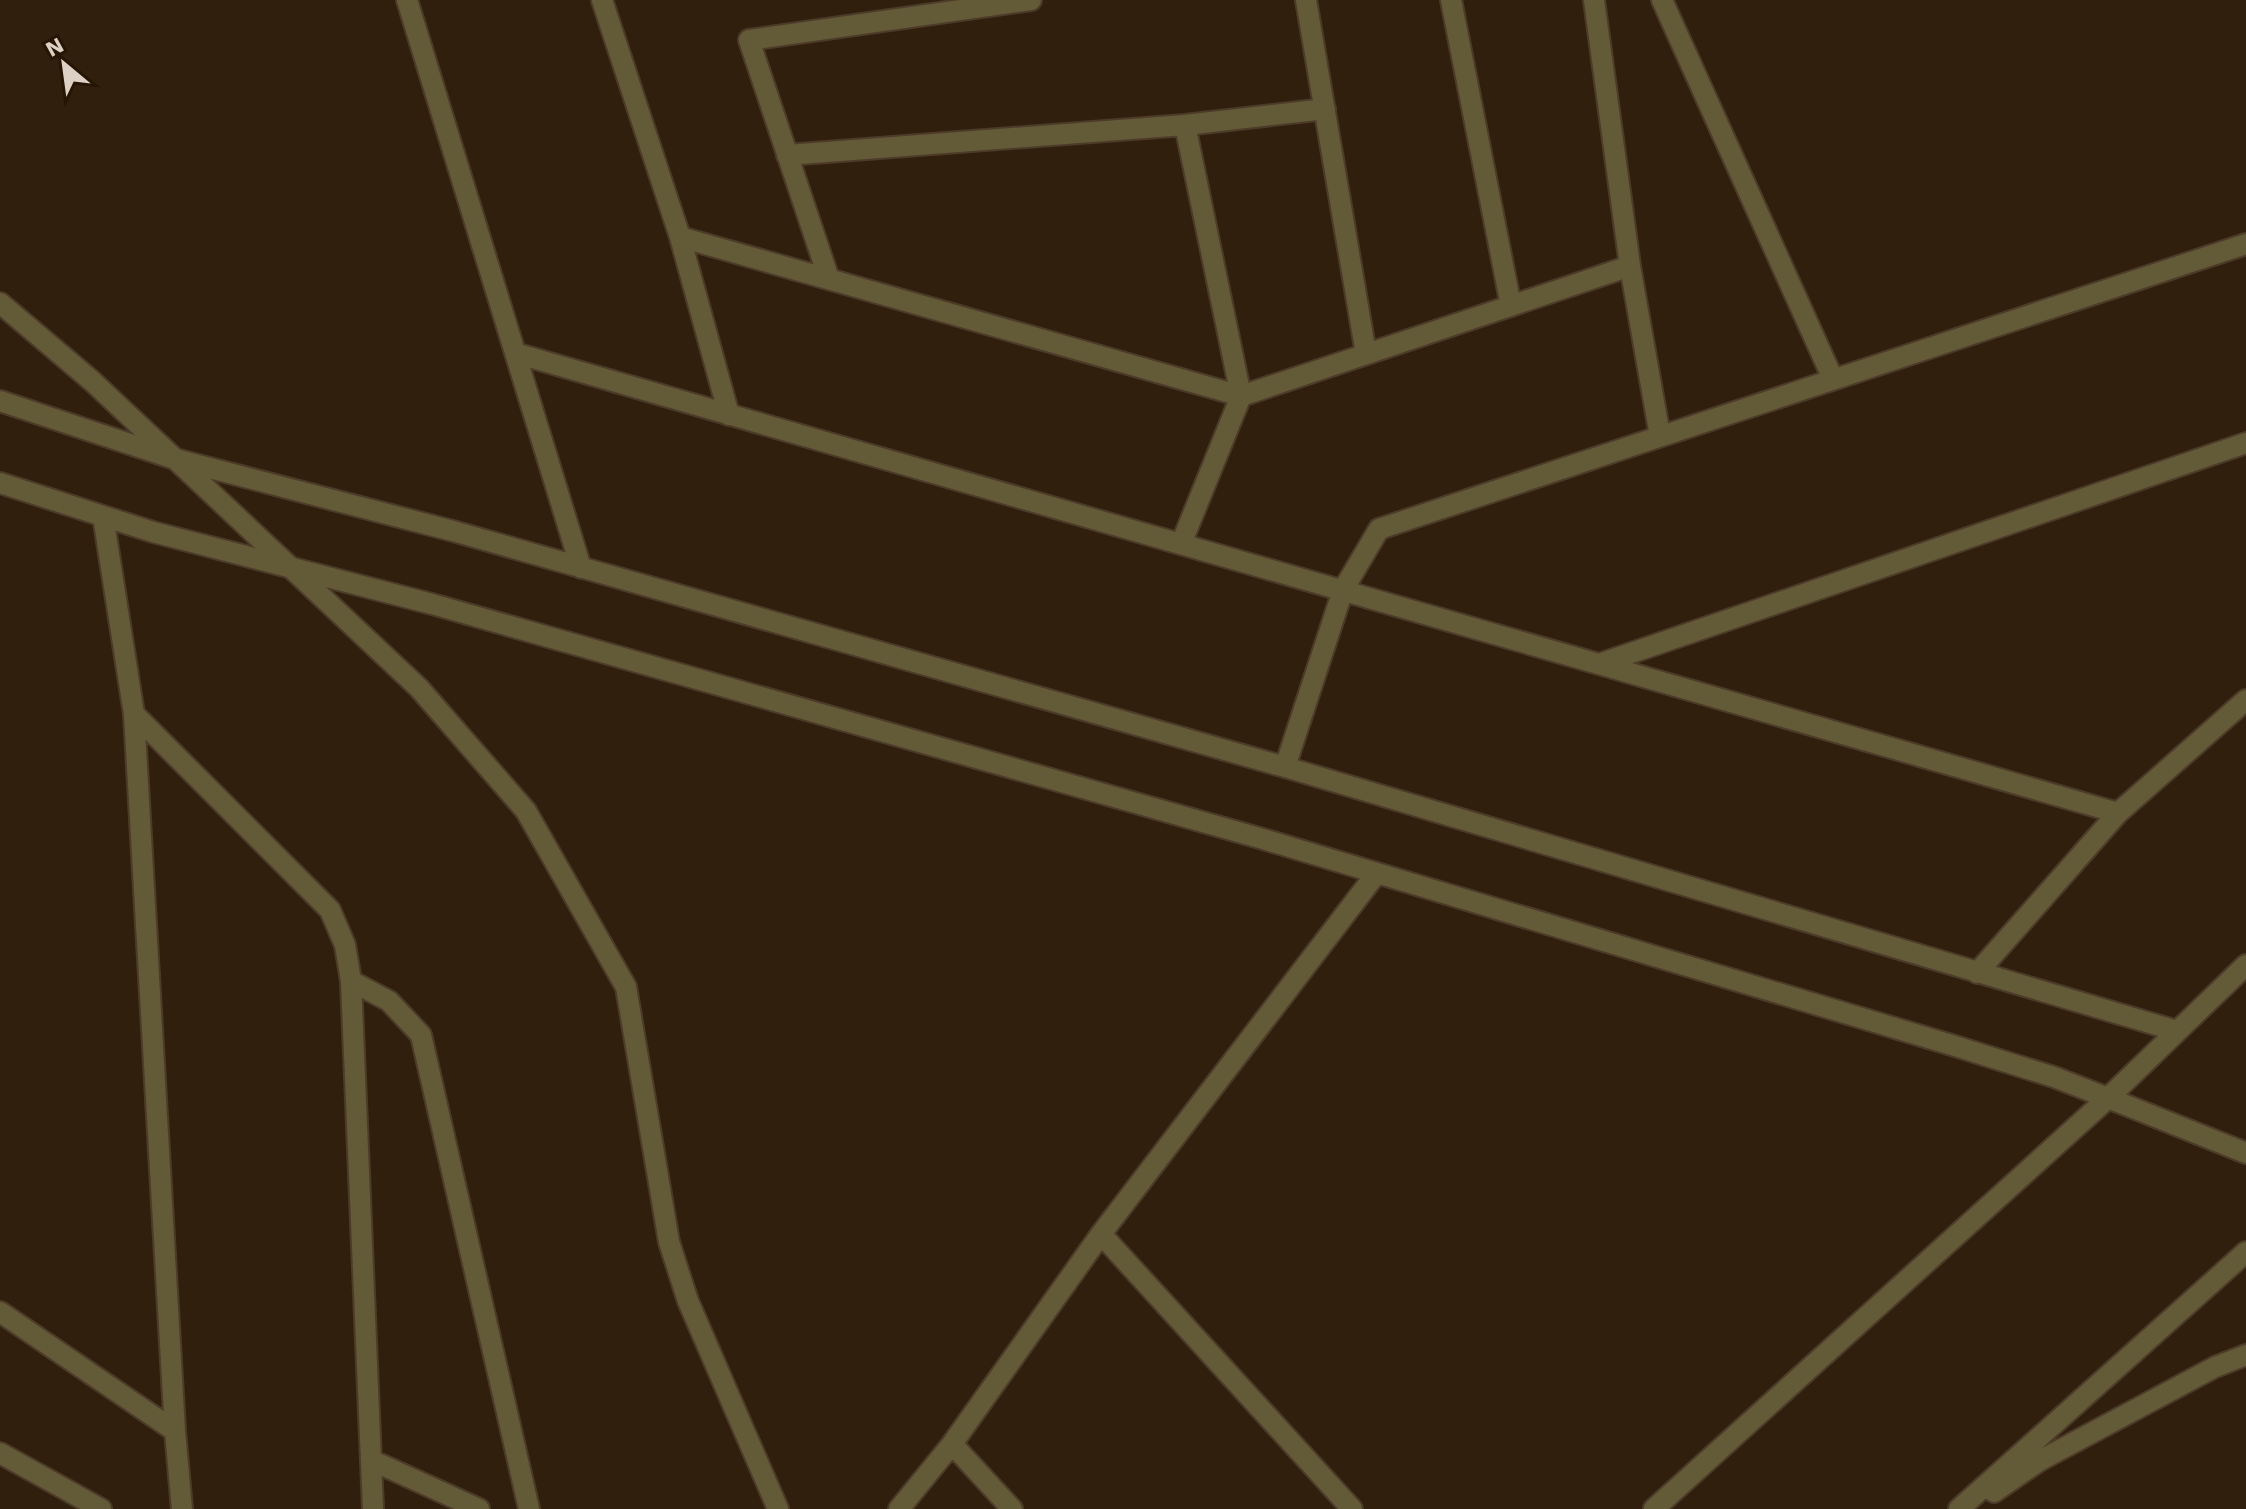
<svg xmlns="http://www.w3.org/2000/svg" width="2246" height="1509" viewBox="0 0 2246 1509" font-family="'Work Sans',sans-serif">
<style>
.lines{fill:none;stroke-linecap:round;stroke-linejoin:round}
.minor-casing{stroke:#4d3b2a;stroke-width:24}
.tertiary-casing{stroke:#4d3b2a;stroke-width:24}
.minor{stroke:#635b37;stroke-width:20}
.tertiary{stroke:#635b37;stroke-width:20}
</style>
<rect width="100%" height="100%" fill="#311f0d"/>
<g class="lines">
<defs>
<path id="minor" d="M407 0 581 568
M602 0 680 237 1241 396 1185 125 1325 109
M1306 0 1366 354
M1451 0 1511 306
M1594 0 1630 266 1660 436
M1662 0 1833 379
M787 155 1185 125
M680 237 729 415
M829 279 749 40 1031 0
M515 353 2118 813
M0 401 175 459 453 531 1285 767 2177 1031
M0 483 153 532 432 604 1263 839 1955 1046 2054 1077 2108 1098 1654 1509
M103 516 134 714 175 1431 182 1509
M1181 544 1241 396 1630 266
M1599 664 2246 443
M134 714 330 910 345 945 351 981 373 1509
M1285 767 1343 590 1379 529 2246 244
M2246 965 2108 1098 2246 1153
M1977 973 2118 813 2246 700
M351 981 389 1001 421 1035 529 1509
M1101 1234 1352 1509
M0 1312 175 1431
M952 1444 1012 1509
M0 1453 101 1509
M371 1460 479 1509
M1994 1492 2039 1461 2215 1367 2246 1355
M899 1509 952 1444 1101 1234 1376 874
M1959 1509 2246 1252"/>
<path id="tertiary" d="M0 303 92 381 419 688 526 811 626 987 669 1242 688 1301 778 1509"/>
</defs>
<use href="#minor" class="minor-casing"/>
<use href="#tertiary" class="tertiary-casing"/>
<use href="#minor" class="minor"/>
<use href="#tertiary" class="tertiary"/>
</g>
<g transform="translate(64 64) rotate(331)" stroke="#271504" stroke-width="6" paint-order="stroke">
<path d="M0-6L14 30L0 20L-14 30Z" fill="#ddd0c5"/>
<text y="-12" font-size="22" font-weight="bold" text-anchor="middle" fill="#ddd0c5">N</text>
</g>
</svg>
